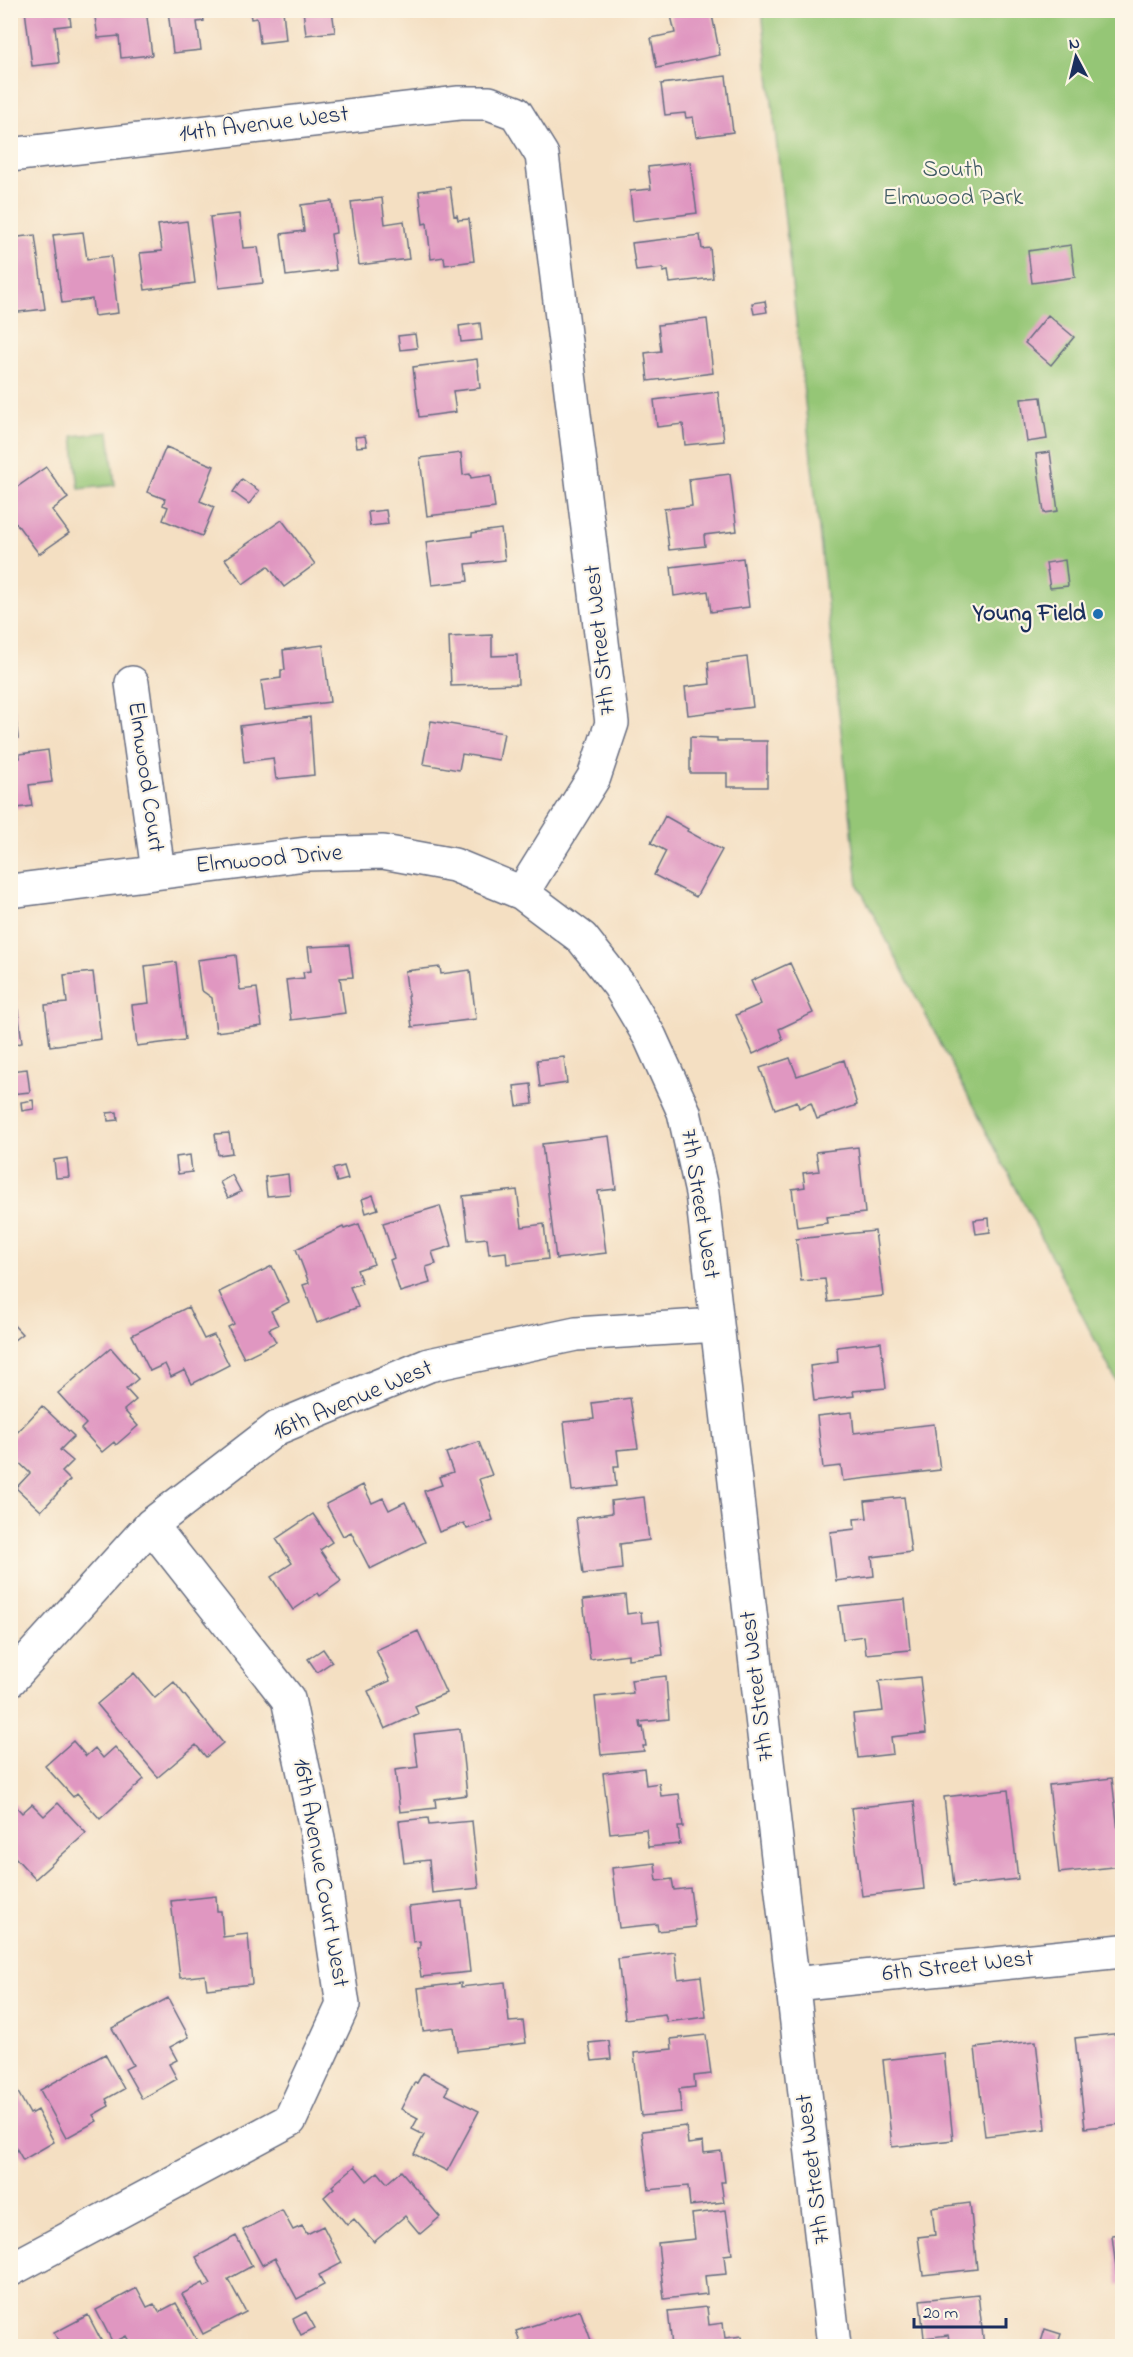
<svg xmlns="http://www.w3.org/2000/svg" width="1133" height="2357" viewBox="0 0 1133 2357" font-family="'Indie Flower',sans-serif">
<style>
.green{fill:#95c676;stroke:#587a6a;stroke-width:1.5}
.building{fill:#e097c1}
.lines{fill:none;stroke-linecap:round;stroke-linejoin:round}
.minor-casing{stroke:#676d81;stroke-width:36}
.minor{stroke:#fff;stroke-width:33}
.poi-dot{fill:#1f6fb2;stroke:#fcf5e5;stroke-width:2}
.labels{text-anchor:middle;dominant-baseline:central;stroke-width:4.5;stroke-linejoin:round;paint-order:stroke}
.street-label{font-size:24px;fill:#1b2f5e;stroke:#fcf5e5}
.park-label{font-size:24px;fill:#405c65;stroke:#fcf5e5}
.poi-label{font-size:24px;font-weight:bold;fill:#1b2f5e;stroke:#fcf5e5;text-anchor:end}
</style>
<rect width="100%" height="100%" fill="#fcf5e5"/>
<filter id="ink" filterUnits="userSpaceOnUse"><feTurbulence type="fractalNoise" baseFrequency=".0167" numOctaves="2"/><feDisplacementMap in="SourceGraphic" scale="12" xChannelSelector="R" yChannelSelector="G"/><feConvolveMatrix kernelMatrix="1 2 1 2 8 2 1 2 1" color-interpolation-filters="sRGB"/></filter>
<filter id="wash" filterUnits="userSpaceOnUse"><feTurbulence type="fractalNoise" baseFrequency=".008" numOctaves="4" result="noise"/><feDisplacementMap in="SourceGraphic" scale="24" xChannelSelector="R" yChannelSelector="G"/><feGaussianBlur stdDeviation="1.35" result="paint"/><feColorMatrix in="noise" values="0 0 0 0 0 0 0 0 0 0 0 0 0 0 0 0 0 1.4 0 .05"/><feComposite in="paint" operator="in"/></filter>
<g filter="url(#wash)">
<rect width="100%" height="100%" fill="#f4dfc2"/>
<path class="green" d="M762 11H1122V1392L858 885Z
M109 432 115 485 79 489 73 436Z"/>
<g id="blocks">
<path class="building" d="M25 10H69L71 25 55 27 59 63 32 66Z
M94 10H146L152 55 121 58 119 36 98 38Z
M168 10H213V14L203 15 204 21 197 22 201 50 173 53Z
M238 10H283L286 40 260 43 257 18 251 19 250 12 238 14Z
M303 10H332L335 32 306 35Z
M403 10H433V13L403 16Z
M711 10 720 55 657 68 651 38 675 33 670 11Z
M726 76 733 132 696 137 693 117 686 118 685 113 665 115 661 84Z
M690 162 697 213 633 221 630 191 651 189 648 167Z
M450 187 454 216 457 215 458 220 469 219 474 261 445 265 444 257 431 259 427 223 423 224 419 191Z
M382 198 385 224 404 221 409 259 359 265 351 202Z
M332 201 336 233 331 234 336 270 286 276 281 234 304 231 301 205Z
M239 214 243 248 258 247 263 283 219 288 210 217Z
M187 221 195 283 145 290 140 253 162 251 158 225Z
M83 232 87 259 111 256 118 313 94 316 92 299 62 303 53 235Z
M35 235 45 309 10 313V238Z
M700 235 702 249 710 248 713 278 670 283 668 271 663 272V268L636 271 632 243Z
M1071 245 1075 277 1032 283 1028 251Z
M765 301 767 312 754 314 752 303Z
M1048 315 1074 337 1051 365 1025 343Z
M707 319 713 373 648 381 645 353 661 351 658 325Z
M480 323 482 340 461 342 459 326Z
M415 334 417 348 400 350 398 336Z
M477 359 480 388 453 391 456 412 419 417 413 367Z
M718 392 724 441 685 445 683 424 657 427 654 400Z
M1041 397 1047 439 1027 442 1021 399Z
M365 436 367 446 357 447 355 437Z
M166 447 214 466 200 501 214 507 202 536 163 520 168 507 163 505 165 499 147 492Z
M1050 452 1058 511 1044 513 1036 454Z
M461 453 463 475 470 474 471 478 491 475 495 508 427 516 420 458Z
M46 467 68 498 52 510 69 533 39 554 10 515V492Z
M730 474 737 531 704 535 705 546 669 550 664 509 692 506 689 479Z
M242 479 259 491 249 504 233 492Z
M386 510 388 524 370 526 368 512Z
M282 520 315 564 284 587 268 566 243 584 225 559Z
M501 529 505 560 466 564 468 581 432 585 426 542 472 536V533Z
M743 558 749 607 711 612 708 591 674 596 671 567Z
M1065 560 1068 586 1050 588 1046 563Z
M492 635V656L517 655 518 684 451 686 449 637Z
M323 645 330 702 265 710 261 681 281 678V670H285L283 650Z
M747 657 753 707 688 715 685 687 710 684 708 662Z
M15 709 18 738 10 739V710Z
M310 717 314 775 276 779 273 758 244 762 240 726Z
M431 721 504 733 499 760 462 754 459 770 423 764Z
M690 737 717 738V741H767V787H727V773H690Z
M48 750 52 782 29 785 32 806 10 809V759L20 758V754Z
M665 816 688 829 687 831 722 850 696 897 654 875 666 851 651 843Z
M349 945 353 977 340 978 345 1013 291 1020 286 980 304 978 303 972 311 971 308 947Z
M236 955 240 990 257 988 262 1026 216 1032 212 998 201 990 197 960Z
M176 962 185 1040 137 1046 132 1005 149 1003 145 966Z
M790 963 813 1013 779 1029 783 1040 753 1054 736 1015 761 1004 751 981Z
M440 967 441 974 470 970 476 1019 412 1027 405 971Z
M93 972 101 1039 50 1046 45 1005 67 1003 64 975Z
M14 979 22 1043 10 1045V980Z
M564 1057 567 1083 540 1087 537 1060Z
M790 1058 797 1076 844 1060 857 1105 817 1119 811 1103 799 1108 797 1101 775 1109 760 1068Z
M27 1069 30 1092 10 1094V1071Z
M531 1084 533 1104 517 1106 514 1086Z
M33 1100 34 1109 22 1111 21 1102Z
M117 1112 118 1120 108 1121 107 1113Z
M229 1133 232 1153 218 1155 215 1134Z
M609 1136 616 1189 598 1191 606 1253 556 1259 542 1144Z
M858 1147 865 1213 826 1217 827 1223 797 1227 792 1189 805 1187 803 1173 819 1171 816 1152Z
M190 1155 192 1172 178 1174 176 1157Z
M67 1158 69 1177 56 1178 54 1160Z
M344 1166 348 1179 337 1182 333 1169Z
M288 1174 290 1194 267 1196 265 1177Z
M232 1175 241 1192 228 1198 220 1182Z
M517 1190 522 1227 544 1224 548 1259 507 1264 506 1252 489 1254 487 1238 468 1240 463 1196Z
M373 1195 378 1209 366 1213 362 1199Z
M440 1206 452 1246 432 1252 436 1264 426 1267 430 1283 400 1292 390 1260 394 1258 383 1223Z
M989 1218 990 1232 976 1234 974 1220Z
M359 1224 374 1264 357 1270 362 1283 350 1287 358 1307 317 1323 303 1285 309 1283 296 1249 343 1227 344 1229Z
M875 1231 883 1296 828 1302 825 1279 801 1281 796 1239Z
M272 1266 289 1302 271 1311 278 1325 269 1329 276 1342 244 1358 228 1327 234 1324 219 1292Z
M188 1307 204 1339 214 1335 229 1365 192 1384 185 1370 171 1377 165 1364 150 1371 132 1335Z
M10 1321 22 1334 10 1343Z
M881 1342 886 1388 853 1391 854 1396 814 1401 810 1366 838 1362 837 1347Z
M111 1348 138 1379 126 1389 136 1400 124 1410 138 1426 116 1445 114 1442 102 1452 81 1429 86 1424 58 1393Z
M630 1398 638 1448 617 1450 619 1466H614L616 1486 572 1491 564 1422 594 1419 592 1403Z
M42 1406 74 1436 60 1450 73 1461 62 1472 70 1480 41 1511 16 1488 30 1473 10 1454V1440Z
M852 1412 854 1433 934 1424 940 1470 843 1481 841 1466 823 1468 817 1416Z
M479 1442 492 1475 479 1479 493 1520 467 1529 464 1523 439 1532 424 1491 442 1485 439 1477 453 1472 446 1453Z
M363 1485 372 1503 383 1498 389 1510 405 1502 425 1542 370 1569 351 1532 343 1536 326 1504Z
M644 1497 649 1540 620 1544 622 1569 583 1574 576 1518 612 1513 611 1501Z
M904 1497 911 1552 872 1557 874 1576 836 1581 830 1532 855 1529 854 1519 867 1518 865 1501Z
M313 1514 332 1542 320 1550 341 1581 320 1596 318 1593 293 1610 271 1577 292 1563 276 1539Z
M625 1595 627 1614 641 1612 642 1623 659 1621 663 1655 628 1659V1654L590 1659 583 1600Z
M905 1599 910 1650 866 1654 864 1636 843 1639 839 1606Z
M418 1631 446 1693 415 1706 418 1714 385 1729 368 1691 390 1681 376 1650Z
M323 1649 332 1662 317 1672 308 1659Z
M134 1673 155 1698 174 1682 223 1743 206 1757 196 1745 158 1777 97 1704Z
M666 1676 669 1719 640 1722 641 1728 643 1727 646 1746H643L644 1751 601 1755 595 1697 633 1693 631 1680Z
M920 1677 926 1733 891 1737 893 1754 858 1758 853 1714 883 1711 879 1681Z
M460 1729 467 1795 435 1799 436 1808 400 1812 395 1770 418 1767 414 1734Z
M73 1741 86 1756 95 1748 103 1758 115 1747 144 1779 100 1819 77 1793 73 1797 45 1766Z
M644 1768 646 1785 659 1783 661 1796 679 1794 683 1827H678L680 1844 648 1847 646 1829 610 1833 603 1773Z
M1112 1778 1122 1866 1059 1873 1049 1785Z
M1008 1790 1018 1879 954 1886 944 1797Z
M914 1801 924 1889 862 1896 851 1808Z
M12 1802 22 1813 32 1804 44 1816 58 1803 86 1833 35 1879 13 1855 10 1857Z
M428 1818 429 1825 472 1821 479 1888 432 1893 429 1860 404 1863 399 1821Z
M655 1863 657 1881 672 1879 674 1890 690 1888 695 1927 658 1931 657 1924 619 1928 612 1868Z
M216 1896 217 1911H221L223 1937 248 1934 252 1984 207 1989 205 1975 180 1978 171 1901Z
M462 1901 470 1972 421 1977 417 1948H420V1941L413 1942 409 1907Z
M675 1952 678 1979 701 1976 706 2017 667 2022 665 2014 625 2019 618 1959Z
M505 1982 509 2022 523 2021 526 2043 457 2051 454 2027 423 2031 418 1988 461 1983V1987Z
M168 1998 189 2037 170 2047 177 2060 169 2064 177 2079 142 2099 125 2069 133 2065 112 2028Z
M1122 2033V2124L1085 2128 1075 2038Z
M706 2035 711 2074 694 2076 695 2087 679 2089 681 2112 641 2116 634 2053 672 2049 671 2039Z
M609 2041 611 2059 592 2061 589 2043Z
M1036 2041 1046 2129 985 2136 975 2048Z
M944 2053 953 2140 892 2147 883 2060Z
M105 2054 124 2089 106 2099 109 2106 93 2115 97 2121 66 2138 40 2090Z
M423 2073 449 2087 445 2094 479 2111 447 2171 414 2154 424 2135 412 2129 418 2118 401 2109 415 2082 417 2083Z
M10 2078 30 2114 37 2110 54 2142 23 2160 10 2137Z
M686 2126 688 2144 703 2142 704 2153 721 2151 725 2182H721L724 2202 690 2206 688 2186 649 2190 642 2131Z
M355 2166 367 2181 378 2172 387 2183 401 2171 440 2217 420 2234 405 2216 374 2242 354 2219 347 2225 324 2197 334 2188 332 2186Z
M1122 2187V2219H1121L1117 2188Z
M970 2203 977 2269 923 2275 918 2237 935 2235 932 2208Z
M282 2210 293 2230 302 2226 307 2234 323 2226 342 2263 319 2275 324 2285 297 2299 275 2258 262 2265 243 2230Z
M726 2210 732 2254 724 2255 726 2274 705 2276 707 2294 664 2299 658 2243 695 2239 692 2214Z
M1122 2234V2284L1118 2285 1112 2235Z
M236 2236 252 2266 228 2279 246 2312 203 2334 182 2294 203 2283 205 2287 211 2284 196 2257Z
M137 2288 147 2307 154 2304 159 2312 176 2303 197 2341 187 2346H132L126 2336 113 2343 96 2310Z
M978 2294 984 2346H950L948 2335 924 2338 920 2300Z
M707 2307 709 2325 723 2323 725 2338 742 2336 743 2346H672L668 2311Z
M580 2310 593 2346H522L516 2331Z
M306 2312 315 2328 301 2335 293 2319Z
M88 2315 103 2344 99 2346H61L54 2333Z
M1045 2329 1061 2334 1057 2346 1040 2345Z"/>
</g>
</g>
<g filter="url(#ink)">
<use href="#blocks" fill-opacity="0" stroke="#676d81" stroke-width="1.5"/>
<g class="lines">
<defs>
<path id="minor" d="M10 155 459 103H489L516 113 542 155 612 723 594 777 522 893
M132 683 158 871
M10 891 306 854 383 852 454 865 522 893 582 938 619 985 650 1037 684 1112 702 1193 834 2346
M10 1680 151 1525 277 1428 429 1365 576 1334 717 1325
M793 1984 1122 1951
M10 2270 290 2120 343 2005 318 1838 288 1699 151 1525"/>
</defs>
<use href="#minor" class="minor-casing"/>
<use href="#minor" class="minor"/>
</g>
</g>
<circle class="poi-dot" cx="1098" cy="614" r="6"/>
<g class="labels">
<g class="street-label">
<text transform="translate(264 125) rotate(-7)">14th Avenue West</text>
<text transform="translate(601 640) rotate(-96)">7th Street West</text>
<text transform="translate(145 777) rotate(82)">Elmwood Court</text>
<text transform="translate(269 860) rotate(-5)">Elmwood Drive</text>
<text transform="translate(699 1204) rotate(81)">7th Street West</text>
<text transform="translate(353 1401) rotate(-23)">16th Avenue West</text>
<text transform="translate(758 1686) rotate(-97)">7th Street West</text>
<text transform="translate(320 1873) rotate(80)">16th Avenue Court West</text>
<text transform="translate(958 1967) rotate(-6)">6th Street West</text>
<text transform="translate(814 2169) rotate(-97)">7th Street West</text>
</g>
<g class="park-label">
<text x="953" y="170">South<tspan x="953" dy="28">Elmwood Park</tspan></text>
</g>
<g class="poi-label">
<text x="1086" y="614">Young Field</text>
</g>
</g>
<rect width="1133" height="2357" fill="none" stroke="#fcf5e5" stroke-width="36"/>
<g transform="translate(1076 57) rotate(353)" stroke="#fcf5e5" stroke-width="4.5" paint-order="stroke">
<path d="M0-4.5L10 22L0 15L-10 22Z" fill="#1b2f5e"/>
<text y="-9" font-size="16" font-weight="bold" text-anchor="middle" fill="#1b2f5e">N</text>
</g>
<path d="M914 2318v9h92v-9" fill="none" stroke="#1b2f5e" stroke-width="3"/>
<text x="923" y="2318" font-size="18" fill="#1b2f5e" stroke="#fcf5e5" stroke-width="4.5" paint-order="stroke">20 m</text>
</svg>
